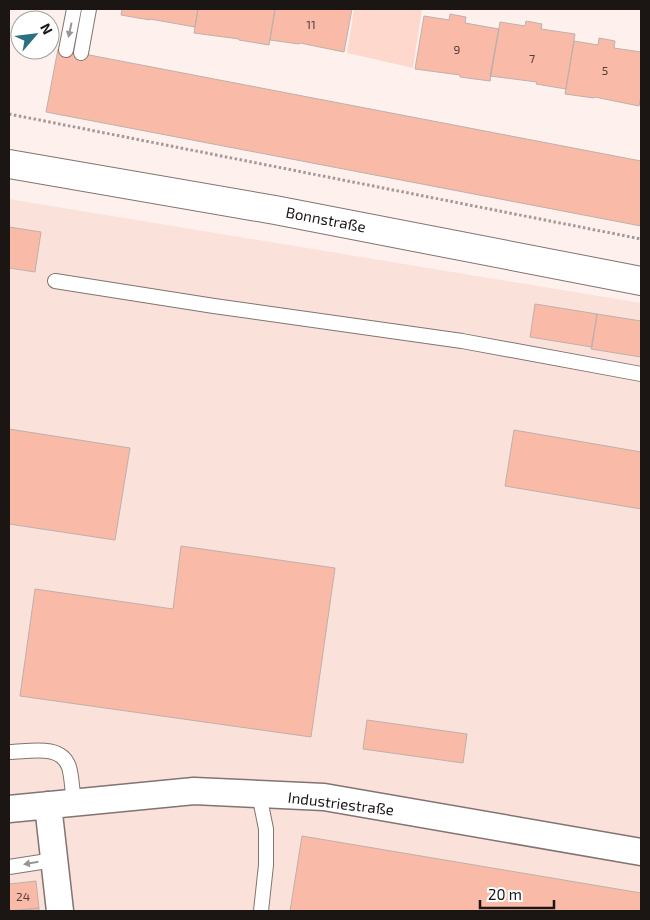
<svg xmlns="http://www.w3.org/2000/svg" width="650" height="920" viewBox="0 0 650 920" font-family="'Exo 2',sans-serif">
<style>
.built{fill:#fae1da}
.green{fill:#ffd8cd}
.building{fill:#f9baa8;stroke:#bfb0ab}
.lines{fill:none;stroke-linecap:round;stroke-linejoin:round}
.lane-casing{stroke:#827470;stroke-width:16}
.street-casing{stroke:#827470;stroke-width:29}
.secondary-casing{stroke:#827470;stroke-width:30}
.path{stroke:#a39996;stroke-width:3;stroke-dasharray:2.5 2.5;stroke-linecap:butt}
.lane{stroke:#fff;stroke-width:14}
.street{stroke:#fff;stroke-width:26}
.secondary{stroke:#fff;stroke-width:28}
.oneway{fill:#989695}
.labels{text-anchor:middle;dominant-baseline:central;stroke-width:5;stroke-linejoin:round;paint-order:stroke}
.number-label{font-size:12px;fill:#523e39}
.street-label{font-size:15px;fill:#1b1514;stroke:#fff}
</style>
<rect width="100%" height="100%" fill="#fef1ed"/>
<path class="built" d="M9 199 641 303V911H9Z"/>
<path class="green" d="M354 9H422L413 68 347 53Z"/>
<path class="building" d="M122 9H198L195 27 150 19V20L121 15Z
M198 9H275L269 45 239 40V39L194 33Z
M275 9H352L344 52 300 43 299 44 270 40Z
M450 14 466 17 465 23 499 29 490 81 460 77V75L415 69 424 16 449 20Z
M526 21 542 24 541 29 575 34 566 89 536 84 537 82 490 76 500 22 525 26Z
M599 38 615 41 614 48 641 52V96L639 106 595 97 594 98 565 94 574 41 598 45Z
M58 49 641 161V226L46 112Z
M9 227 41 232 35 272 9 268Z
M535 304 597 314 592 347 530 337Z
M597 314 641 321V357L591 349Z
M9 429 130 448 115 540 9 524Z
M514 430 641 452V509L505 486Z
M181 546 335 568 311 737 20 696 35 589 173 609Z
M367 720 467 734 463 763 363 749Z
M302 836 641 893V911H290Z
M36 881 39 908 9 911V884Z
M39 908V911H10Z"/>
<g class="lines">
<defs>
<path id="lane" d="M66 50 74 9
M81 53 89 9
M55 281 214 306 462 341 641 374
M9 752C28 752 61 743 69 767 72 777 72 790 74 802
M259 794 266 829V865L261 911
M9 867 54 860"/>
<path id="street" d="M48 805 60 911
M9 809 194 791 324 797 641 852"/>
<path id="secondary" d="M9 164 275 210 641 281"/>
</defs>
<use href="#lane" class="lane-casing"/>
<use href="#street" class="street-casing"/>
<use href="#secondary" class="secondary-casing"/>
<path class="path" d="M9 114 641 239"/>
<use href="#lane" class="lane"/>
<use href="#street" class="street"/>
<use href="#secondary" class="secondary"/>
</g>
<defs><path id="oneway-solid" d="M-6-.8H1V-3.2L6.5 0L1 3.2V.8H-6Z" transform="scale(1.25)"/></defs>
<g class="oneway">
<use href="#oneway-solid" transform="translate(70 30) rotate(102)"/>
<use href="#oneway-solid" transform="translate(31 863) rotate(170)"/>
</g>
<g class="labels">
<g class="number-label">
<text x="311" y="24">11</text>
<text x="457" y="49">9</text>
<text x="532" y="58">7</text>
<text x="605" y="70">5</text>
<text x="23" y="896">24</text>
</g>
<g class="street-label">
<text transform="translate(326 219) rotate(11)">Bonnstraße</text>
<text transform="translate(341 803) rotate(7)">Industriestraße</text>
</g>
</g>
<rect width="650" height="920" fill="none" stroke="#1b1514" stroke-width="20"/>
<g transform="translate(35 35) rotate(62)"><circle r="24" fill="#ffffff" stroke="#a4a1a1"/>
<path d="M0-4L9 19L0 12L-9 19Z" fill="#2b6f80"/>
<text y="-8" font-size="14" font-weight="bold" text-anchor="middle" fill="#1b1514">N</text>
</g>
<path d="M480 900v8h74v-8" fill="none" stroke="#1b1514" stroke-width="2.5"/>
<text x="488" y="900" font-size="15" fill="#1b1514" stroke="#ffffff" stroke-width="4" paint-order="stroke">20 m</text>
</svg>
